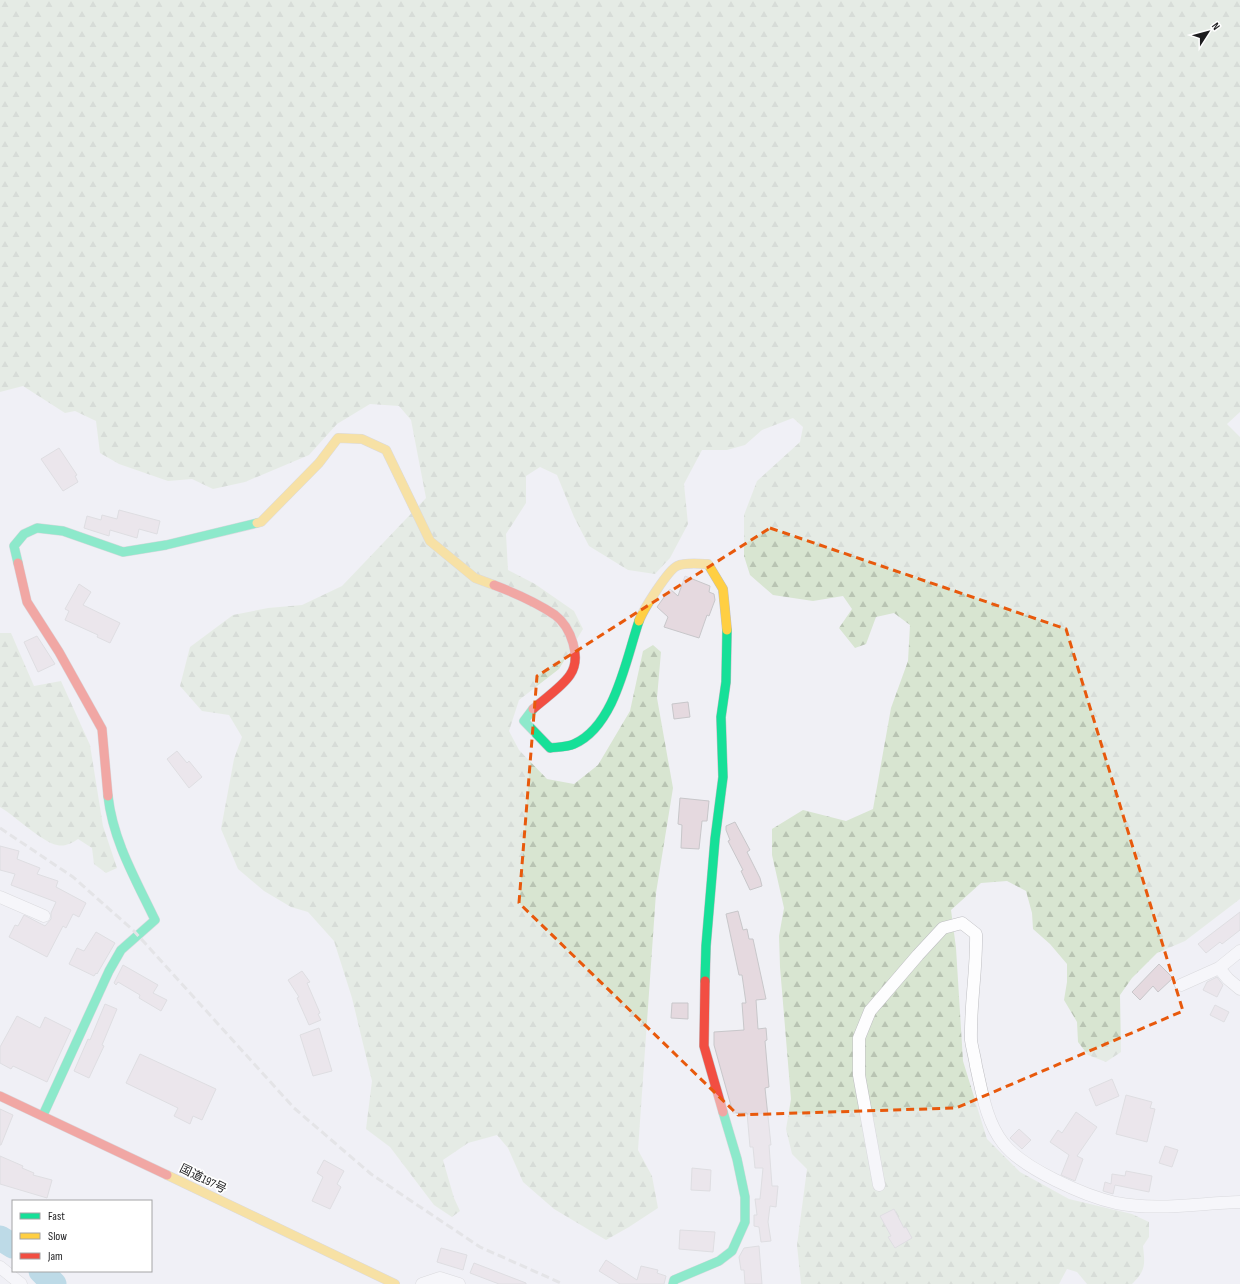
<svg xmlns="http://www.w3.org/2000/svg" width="1240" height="1284" viewBox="0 0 1240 1284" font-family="'Sofia Sans Condensed','Noto Sans JP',sans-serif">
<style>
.forest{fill:url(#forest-firs)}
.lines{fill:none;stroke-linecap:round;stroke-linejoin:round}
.river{stroke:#7ebed5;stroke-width:25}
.building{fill:#e5d9df;stroke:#c8c7ca}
.street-casing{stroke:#bebec2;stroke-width:13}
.fast-casing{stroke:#bebec2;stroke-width:10}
.slow-casing{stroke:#bebec2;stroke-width:10}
.jam-casing{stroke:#bebec2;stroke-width:10}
.street{stroke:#fdfdfe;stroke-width:12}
.fast{stroke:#16e098;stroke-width:9}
.slow{stroke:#ffcf43;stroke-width:9}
.jam{stroke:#f24e42;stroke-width:9}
.rail{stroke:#d5d5d6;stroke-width:3;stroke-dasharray:8 4;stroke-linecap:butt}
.marked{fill:none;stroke:#e8590c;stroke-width:3;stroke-dasharray:8 5;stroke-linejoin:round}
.labels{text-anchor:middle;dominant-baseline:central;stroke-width:3.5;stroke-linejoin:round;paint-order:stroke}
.street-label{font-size:12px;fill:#1c1c1e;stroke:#fff}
</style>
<defs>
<pattern id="forest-firs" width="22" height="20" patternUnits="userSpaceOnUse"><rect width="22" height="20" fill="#d8e5d1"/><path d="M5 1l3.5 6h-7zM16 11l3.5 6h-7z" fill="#b9c4b3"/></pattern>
</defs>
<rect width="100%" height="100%" fill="#f0f0f5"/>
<path class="forest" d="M0 0H1240V412L1227 424 1240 437V899L1185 941 1157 953 1132 978 1120 995 1121 1052 1106 1062 1088 1055 1078 1042 1077 1022 1064 1000 1067 982V964L1050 944 1033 929 1032 913 1026 891 1007 881 981 883 951 910 956 948 963 1061 987 1139 1020 1172 1069 1199 1132 1214 1149 1222V1237L1143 1246C1145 1265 1146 1270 1132 1284H1087L1077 1272 1067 1269 1059 1284H801L797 1245 807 1169 792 1154 786 1129 791 1099 780 967 779 936 784 908 772 855V829L803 810 846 821 873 809 891 708 908 661 910 625 894 613 876 617 866 644 855 648 839 628 852 609 843 596 813 601 773 595 750 575 744 556V515L757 481 800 442 803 427 793 418 762 430 745 445 727 450H702L684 484 688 524 670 558 655 574 628 570 589 546 574 517 557 475 540 467 526 476V503L506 534 508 570 535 584 574 611 583 629 559 669 519 700 509 731 519 750 547 779 574 784 598 765 630 711 643 651 653 645 661 652 657 698 673 788 656 893 638 1150 652 1176 658 1208 629 1227 606 1240 554 1209 523 1182 508 1148 497 1135 468 1143 443 1160 454 1198 460 1211 452 1217 434 1205 390 1147 366 1129 372 1081 352 998 334 941 308 912 291 907 264 891 238 869 221 829 234 759 242 737 229 715 202 711 180 686 190 647 233 615 268 608 302 605 342 586 426 498 411 420 399 406 370 404 337 424 309 455 245 482 213 489 192 479 168 481 119 464 100 453 96 421 75 411 65 413 23 386 0 392Z
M0 633H11L34 686 61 681 90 745 103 826 117 868 106 873 94 864 92 848 78 839C72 843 65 847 57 845 42 842 15 816 0 807Z"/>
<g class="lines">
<path class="river" d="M0 1238 13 1246
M41 1271 54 1284"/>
</g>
<path class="building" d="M59 448 77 475 75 476 78 482 63 491 41 459Z
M119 510 160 521 157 534 139 529 137 538 110 530 109 536 84 528 87 516 101 520 102 515 117 519Z
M685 576 710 586 709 592 714 594 715 600 709 616 707 615 699 638 664 627 668 617 657 607 670 589 678 596Z
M79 584 91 592 83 605 120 623 110 643 97 637 98 635 65 620 69 611 65 609Z
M37 636 55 664 38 672 24 642Z
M688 702 690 717 674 719 672 704Z
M177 751 187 763 189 761 202 777 189 788 167 759Z
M680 798 709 801 707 821H702L699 849 681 848 682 825 678 824Z
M735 822 750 850 747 852 760 878 762 886 750 890 741 871 743 870 728 841 730 840 726 830V826Z
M0 846 19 851 17 859 40 868 37 874 58 881 56 887 86 903 79 917 73 914 66 928 63 926 47 957 9 937 15 925 18 926 24 915 45 926 51 919V913L56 902 11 885 15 874 0 870Z
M738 911 743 930 747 929 749 939H753L766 999 756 1000 758 1029 766 1028 767 1040 765 1041 769 1087 765 1088 771 1145H769L772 1186H778L776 1207 770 1206 768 1222 771 1241 761 1242 759 1227 754 1226V1215H757L755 1199H760L763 1168H755L753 1147H750L747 1113H733L714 1045V1032L744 1030 742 1003H746L742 975H739L726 914Z
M1240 912V930L1222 944 1220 942 1206 953 1198 944Z
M96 932 115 943 97 974 96 973 94 976 69 964 77 948 84 951Z
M1159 964 1173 978 1158 992 1153 986 1140 1000 1132 992Z
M123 965 158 985 153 993 167 1000 161 1011 139 998 140 995 118 982 116 985 114 983Z
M302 971 310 982 307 983 320 1013 318 1014 321 1020 309 1025 297 998 299 997 288 980Z
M1217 977 1223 985 1217 997 1203 990 1207 982Z
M672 1003H688V1019L671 1018Z
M105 1004 117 1009 102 1045 104 1046 89 1078 74 1071 88 1039 90 1040Z
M1215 1005 1229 1012 1224 1022 1210 1015Z
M17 1016 40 1028 45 1017 71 1030 47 1082 13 1066 11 1069 0 1063V1047Z
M319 1028 332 1071 313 1076 300 1035Z
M140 1054 216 1089 202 1120 193 1116 190 1124 174 1116 178 1108 126 1083Z
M1112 1079 1119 1096 1096 1106 1089 1089Z
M1126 1095 1152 1102 1150 1108 1155 1109 1147 1142 1116 1134Z
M0 1109 13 1115 1 1145H0Z
M1076 1112 1097 1127 1077 1156 1083 1159 1075 1181 1061 1175 1069 1155 1050 1142 1058 1130 1062 1133Z
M1019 1129 1031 1140 1022 1149 1010 1138Z
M1165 1146 1178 1150 1172 1167 1159 1163Z
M0 1156 23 1166 22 1168 34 1173 33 1175 52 1180 47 1198 0 1184Z
M324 1160 344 1171 337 1184 341 1187 330 1209 312 1201 323 1177 317 1173Z
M692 1168 711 1170 710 1191 691 1190Z
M1126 1171 1152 1176 1149 1192 1115 1185 1113 1194 1103 1191 1105 1182 1111 1184 1112 1174 1125 1176Z
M894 1209 904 1228 906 1227 912 1238 895 1248 888 1237 891 1236 880 1216Z
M680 1230 715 1232 713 1252 679 1249Z
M759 1246 762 1284H745L744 1270H741L739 1257 744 1248Z
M441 1248 467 1255 463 1270 437 1262Z
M606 1260 637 1280 641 1266 658 1270 657 1273 666 1276 664 1284H620L599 1271Z
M474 1263 526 1283V1284H499L470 1273Z"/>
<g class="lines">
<defs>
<path id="street" d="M0 897 44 916
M1219 968 1228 979 1240 989
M1181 985 1219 968 1240 951
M879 1185 859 1075V1038L870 1011 918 955 943 928 962 923 976 934C977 969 970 1004 971 1040 972 1048 975 1058 976 1066 982 1092 986 1121 1003 1143 1023 1169 1085 1196 1116 1203 1157 1211 1200 1203 1240 1202
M0 1267 21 1284
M422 1284 440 1278 459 1284"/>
<path id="fast" d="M18 563 14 546 24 534 37 528 63 531 123 552 166 545 257 523
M533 709 524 721 550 748C558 747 567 747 574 744 615 726 626 659 639 621
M705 981 706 946 715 839 723 777 721 717 726 682 727 630
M43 1115 109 971 121 950 155 920C136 880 113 841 108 796
M673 1284 674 1280 719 1261 732 1251 745 1222V1197L737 1159 723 1112"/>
<path id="slow" d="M257 523 261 522 319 463 338 438 362 439 386 450 430 541 475 578 494 585
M639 621C643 610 668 570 677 566 686 562 698 564 708 564L723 589 727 630
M167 1175 395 1284"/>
<path id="jam" d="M18 563 27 602 59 652 102 729 108 796
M494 585C515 593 536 602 555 615 571 627 582 658 570 675 562 687 544 699 533 709
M705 981 704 1046 723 1112
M0 1096 167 1175"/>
</defs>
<use href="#street" class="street-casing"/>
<use href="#fast" class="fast-casing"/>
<use href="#slow" class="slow-casing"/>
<use href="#jam" class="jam-casing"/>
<use href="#street" class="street"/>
<use href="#fast" class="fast"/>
<use href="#slow" class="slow"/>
<use href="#jam" class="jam"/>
<path class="rail" d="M0 828 73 877 134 931 294 1108 371 1174 480 1247 563 1284"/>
</g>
<path d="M0 0H1240V1284H0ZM770 528 1066 629 1183 1011 956 1108 738 1115 519 903 537 676Z" fill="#f0f0f5" fill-opacity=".55" fill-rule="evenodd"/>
<path class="marked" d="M770 528 1066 629 1183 1011 956 1108 738 1115 519 903 537 676Z"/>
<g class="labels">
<g class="street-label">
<text transform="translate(203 1179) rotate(26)">国道197号</text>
</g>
</g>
<rect x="12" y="1200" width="140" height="72" fill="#ffffff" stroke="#a4a4a5"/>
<rect x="20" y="1213" width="20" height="6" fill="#16e098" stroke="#a4a4a5"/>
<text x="48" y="1220" font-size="12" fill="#1c1c1e">Fast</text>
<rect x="20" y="1233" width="20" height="6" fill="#ffcf43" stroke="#a4a4a5"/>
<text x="48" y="1240" font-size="12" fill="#1c1c1e">Slow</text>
<rect x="20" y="1253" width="20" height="6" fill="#f24e42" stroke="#a4a4a5"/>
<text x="48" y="1260" font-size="12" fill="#1c1c1e">Jam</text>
<g transform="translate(1208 32) rotate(54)" stroke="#ffffff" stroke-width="3" paint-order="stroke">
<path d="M0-3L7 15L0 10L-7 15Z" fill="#1c1c1e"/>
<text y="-6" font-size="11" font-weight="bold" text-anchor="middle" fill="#1c1c1e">N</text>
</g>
</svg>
